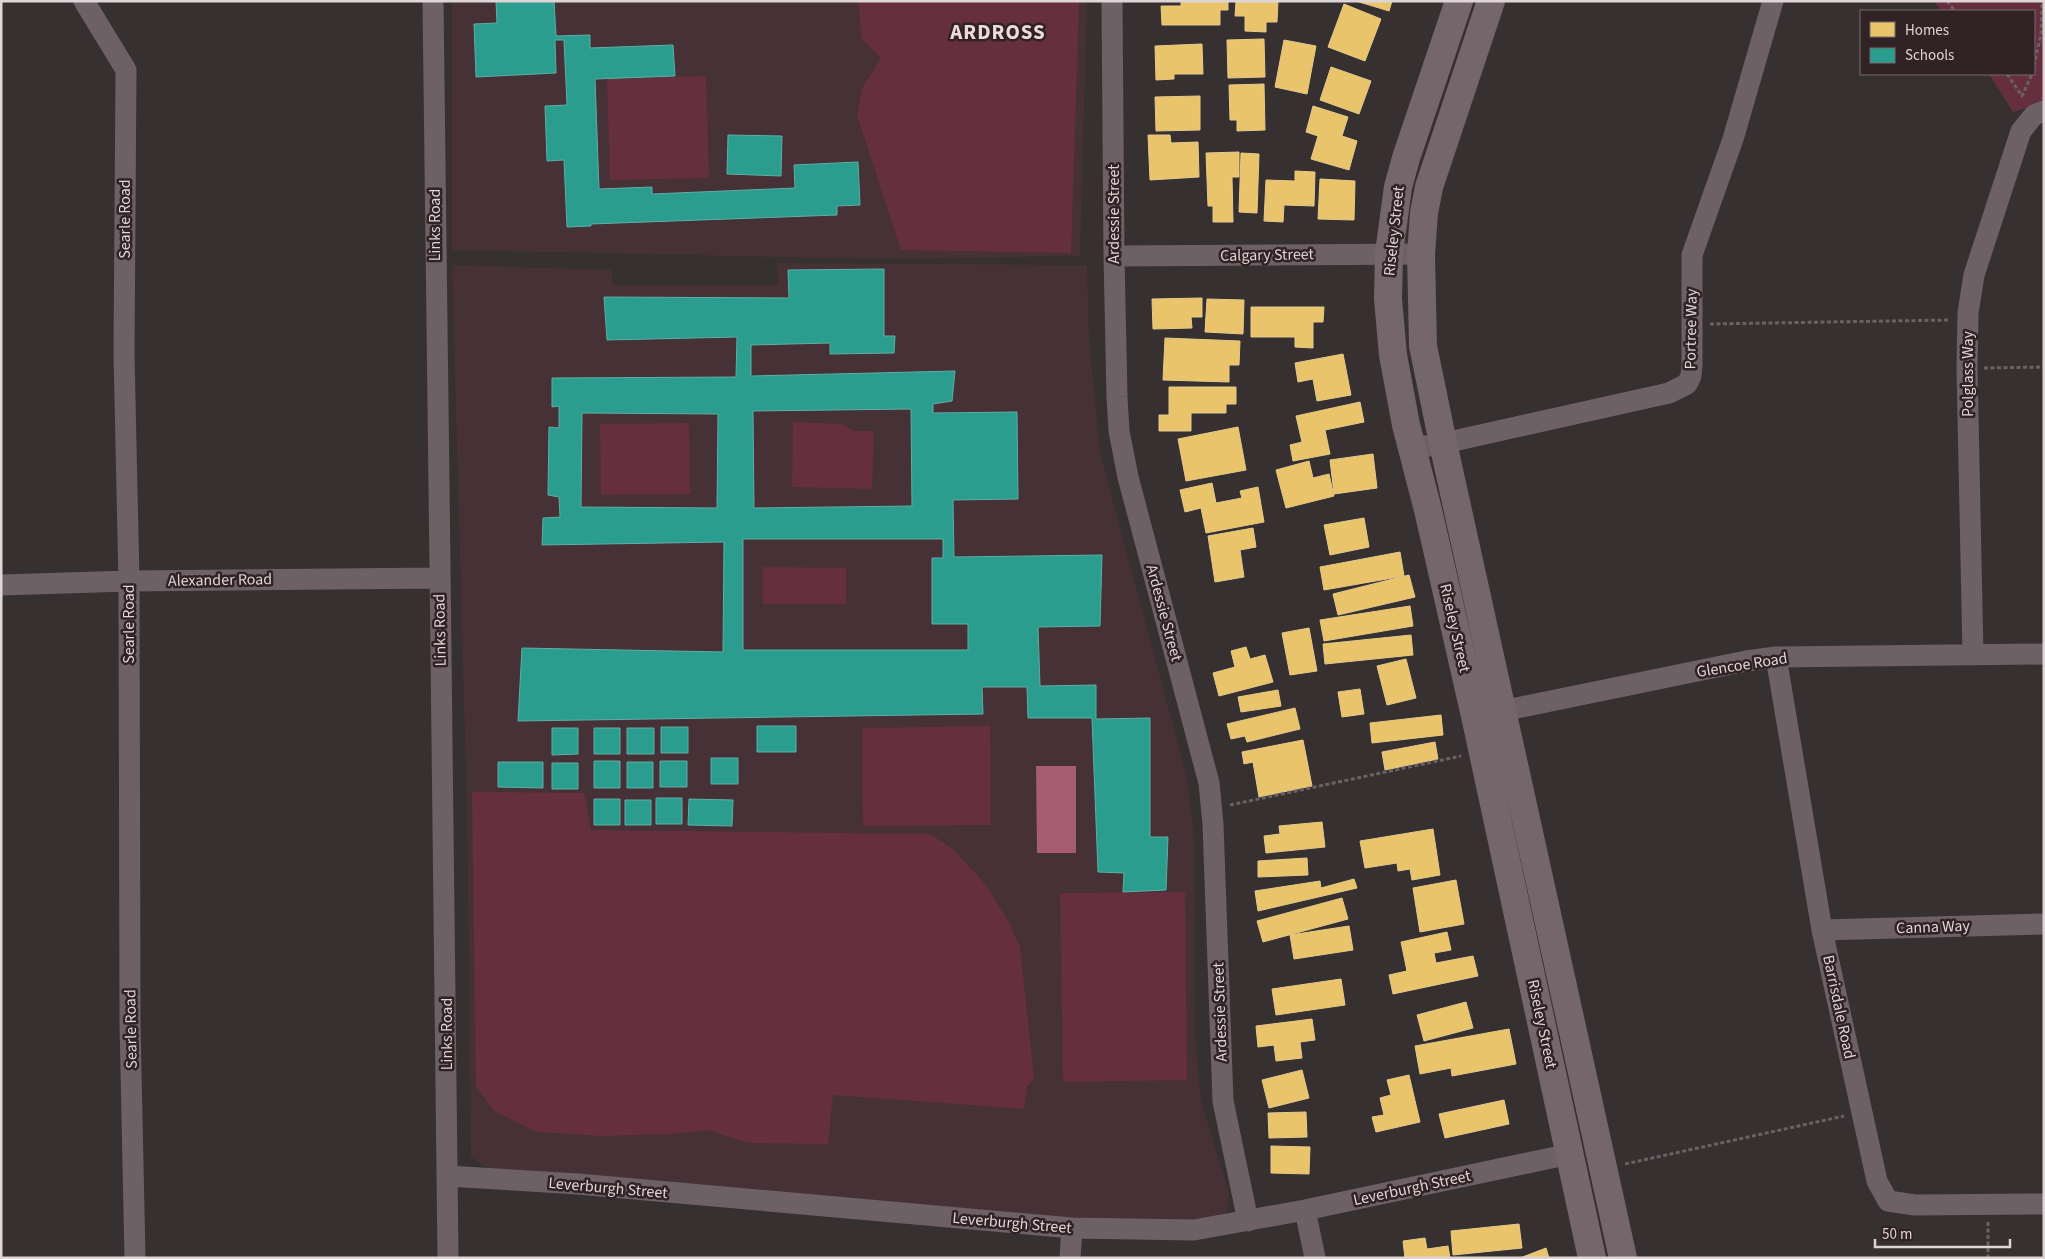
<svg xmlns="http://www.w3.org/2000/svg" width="2045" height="1259" viewBox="0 0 2045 1259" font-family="'Source Sans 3',sans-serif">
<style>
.built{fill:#453136}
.green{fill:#652f40}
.water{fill:#a65d72}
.homes{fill:#e9c46a;stroke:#e6c98b}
.schools{fill:#2a9d8f;stroke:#60aea5;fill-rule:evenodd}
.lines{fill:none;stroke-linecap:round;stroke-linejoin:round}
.path{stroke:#6a6163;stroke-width:3;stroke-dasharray:4 2.5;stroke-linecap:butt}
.minor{stroke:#6d6165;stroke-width:21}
.trunk{stroke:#74666a;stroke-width:28}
.labels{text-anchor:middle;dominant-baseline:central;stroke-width:5;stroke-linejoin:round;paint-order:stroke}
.street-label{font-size:16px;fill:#dfd5d7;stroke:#302225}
.district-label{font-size:21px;font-weight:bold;letter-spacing:1px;fill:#eddade;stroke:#302225}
</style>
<rect width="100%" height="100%" fill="#363031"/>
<path class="built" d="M452 1H1087L1080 256 873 259 452 250Z
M777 263 1087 265 1089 337 1100 453 1187 777 1194 840V1026L1201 1102 1229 1192 1227 1212 1214 1223 1194 1230 491 1170 471 1157 467 812 452 265 612 270V285H779Z"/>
<path class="green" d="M858 1H1079L1071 253 901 250 857 115 863 86 881 58 862 39Z
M1934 1H2044V103L2013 112 1989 74H2034V11H1941Z
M706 76 709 178 610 180 607 79Z
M793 422 843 424 853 431H874L872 489 792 487Z
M689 423 690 494 601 495 600 424Z
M763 567 846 568V604H763Z
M990 726 991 825 863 826 862 728Z
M472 792 584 793 591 830 930 834 953 849 986 885 1008 921 1020 947 1034 1078 1027 1087 1024 1109 833 1095 828 1144 748 1143 708 1130 672 1134 602 1136 537 1132 493 1110 476 1086Z
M1185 892 1187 1080 1063 1082 1060 893Z"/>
<path class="water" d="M1036 766H1076V853H1037Z"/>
<path class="homes" d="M1181 1H1228V10H1220V25H1162L1161 6H1181Z
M1236 1H1278L1277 22H1266V32L1245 31V16H1235Z
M1356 1H1392L1389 11Z
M1344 4 1381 19 1365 61 1328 47Z
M1264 39 1265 77 1228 78 1227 40Z
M1284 40 1316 46 1307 94 1275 87Z
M1202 44 1203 74H1174V79L1156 80 1155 46Z
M1331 67 1371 81 1359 114 1320 100Z
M1264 84 1265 130 1237 131V120H1230L1229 85Z
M1200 96V130L1156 131 1155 97Z
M1313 106 1348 117 1342 136 1357 141 1349 170 1311 159 1318 136 1306 132Z
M1148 135H1170L1171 143 1198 142 1199 177 1150 180Z
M1239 152V177H1232L1233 222H1213V206H1208L1206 153Z
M1241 153 1259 154 1257 213 1239 212Z
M1295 171 1315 172 1314 206 1284 205 1283 222 1264 221 1266 180 1295 181Z
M1320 179 1355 181 1354 220 1318 219Z
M1202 298V317H1191L1192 328 1153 329 1152 299Z
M1207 299 1244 300 1243 334 1205 332Z
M1251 307H1324L1323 322H1313V348L1295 347V337H1251Z
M1165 338 1240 341 1239 365H1229V382L1163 380Z
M1343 354 1351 395 1317 401 1313 379 1298 382 1295 363Z
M1169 387H1236V404H1226V413H1191V431H1159V415H1169Z
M1360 402 1364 422 1325 430 1330 454 1293 461 1290 445 1302 442 1296 416Z
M1238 427 1246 470 1186 481 1178 439Z
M1373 454 1377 488 1334 494 1330 460Z
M1309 461 1313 478 1329 474 1334 496 1286 508 1276 470Z
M1212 483 1216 503 1242 498 1240 491 1258 487 1264 522 1206 533 1201 508 1185 512 1180 490Z
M1364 518 1369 547 1330 555 1324 525Z
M1253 528 1256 547 1240 550 1244 577 1215 582 1208 536Z
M1400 552 1404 576 1324 590 1320 567Z
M1409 575 1415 597 1338 615 1333 594Z
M1410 606 1413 626 1324 641 1320 620Z
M1309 628 1317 671 1290 675 1282 633Z
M1411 635 1413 655 1325 664 1323 644Z
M1246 647 1250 659 1265 655 1273 682 1219 696 1213 673 1235 667 1231 651Z
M1406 659 1416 698 1387 705 1377 666Z
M1360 689 1364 714 1342 717 1338 692Z
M1278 690 1281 706 1241 712 1238 697Z
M1295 708 1300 729 1247 742 1245 736 1231 739 1227 724Z
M1441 715 1443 735 1372 743 1370 723Z
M1303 740 1312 786 1259 797 1253 762 1244 764 1242 752Z
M1435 742 1438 759 1385 770 1382 752Z
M1322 822 1325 847 1266 853 1264 836 1280 834 1279 826Z
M1433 829 1440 875 1412 880 1410 869 1398 871 1397 863 1365 868 1360 841Z
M1307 858 1308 875 1258 877V861Z
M1354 879 1357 888 1258 911 1255 891 1320 881 1321 888Z
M1456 880 1464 924 1420 932 1413 888Z
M1342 898 1348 919 1263 942 1257 921Z
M1349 926 1353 950 1294 959 1290 935Z
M1447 932 1451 950 1434 953 1436 963 1473 956 1478 976 1393 994 1389 975 1407 971 1401 942Z
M1341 979 1345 1005 1276 1015 1272 989Z
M1466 1002 1473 1028 1424 1041 1417 1015Z
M1312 1019 1315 1040 1300 1042 1302 1058 1276 1061 1274 1045 1258 1047 1256 1026Z
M1509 1029 1516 1064 1452 1076 1451 1068 1420 1074 1415 1046Z
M1302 1070 1309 1098 1269 1108 1262 1080Z
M1409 1075 1420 1122 1376 1132 1372 1117 1384 1115 1380 1098 1391 1095 1387 1080Z
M1504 1100 1509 1124 1445 1138 1439 1114Z
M1306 1112 1307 1137 1269 1138 1268 1113Z
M1271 1146 1310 1147 1309 1174 1271 1173Z
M1519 1224 1522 1248 1453 1255 1451 1231Z
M1425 1238 1427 1249 1448 1246 1450 1258H1405L1403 1241Z
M1546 1248 1549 1258H1520Z"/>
<path class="schools" d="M496 1H554L556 36 590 35V48L673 45 675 76 595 79 599 189 652 187V194L795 188 794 165 858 162 860 205 837 206V215L591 224V226L567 227 564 160 547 161 545 106 567 105 564 40H555L556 73 476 77 474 24 497 23Z
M728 135 782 136 781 176 727 174Z
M884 269V336H895L894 353 830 354V343L751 345V376L955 371 952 401 933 404V413L1017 412 1018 499 953 500 954 557 1102 555 1100 626 1038 627 1040 686 1096 685V719L1150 718V837H1168L1166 890 1123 892 1124 873 1098 872 1092 718H1028L1027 687H982L983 714 518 721 522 648 723 652 724 542 542 545 543 518 560 517 559 497 548 495 549 427 559 428V406L552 407V378L736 377 737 337 607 340 604 297 789 298 788 270ZM911 409 912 506 754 508 753 411ZM582 413 718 414 717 508 581 507ZM743 539H943V558H932V624H968V650H743Z
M757 726H796V752H757Z
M661 727H688V753H661Z
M552 728H578V754L552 755Z
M594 728H620V754H594Z
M627 728H654V754H627Z
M711 758H738V784H711Z
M594 761H620V788H594Z
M660 761H687V787H660Z
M498 762H543V788L498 787Z
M627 762H653V788H627Z
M552 763H578V789H552Z
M656 798H682V824H656Z
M594 799H620V825H594Z
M689 799 733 800 732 826 688 825Z
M625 800H651V825H625Z"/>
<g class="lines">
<path class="path" d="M1947 1 1955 11
M2034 66 2041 34 2042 1
M2007 74 2022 96 2032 74
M1710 324 1949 320
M1984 368 2044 367
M1230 805 1461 756
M1625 1164 1844 1116
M1988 1222V1258"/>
<path class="minor" d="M84 1 126 70 124 354 129 581 130 1023 135 1258
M433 1C437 420 445 839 448 1258
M1112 1 1114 256 1117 397 1119 431 1128 477 1209 783 1213 824 1223 1101 1248 1221
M1114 256 1421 254
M1411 446H1432L1458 440 1669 393 1687 384 1691 376 1692 364V255L1733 139 1773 1
M1 585 129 581 439 578
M1973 655 1967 368 1968 313 1974 275 2021 131 2034 115 2044 111
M1776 657 1822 930 1877 1181 1888 1201 1915 1205 2044 1204
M1487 714 1746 661 1776 657 2044 654
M1822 930 2044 924
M447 1176 578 1184 1072 1228 1194 1230 1305 1210 1570 1154
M1305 1210 1315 1258
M1070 1258 1072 1228"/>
<path class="trunk" d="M1459 1 1406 158 1398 187 1389 253 1388 299 1393 355 1406 425 1428 510 1475 716 1592 1258
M1491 1 1429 187 1424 213 1421 254 1423 346 1443 443 1623 1258"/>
</g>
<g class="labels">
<g class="street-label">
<text transform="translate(1114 214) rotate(-90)">Ardessie Street</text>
<text transform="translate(125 219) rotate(-90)">Searle Road</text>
<text transform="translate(435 225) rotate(-90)">Links Road</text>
<text transform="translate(1394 231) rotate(-84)">Riseley Street</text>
<text transform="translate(1267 255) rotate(-1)">Calgary Street</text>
<text transform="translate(1691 329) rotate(-89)">Portree Way</text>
<text transform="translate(1968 374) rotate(-90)">Polglass Way</text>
<text transform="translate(220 580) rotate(-1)">Alexander Road</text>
<text transform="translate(1164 613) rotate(75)">Ardessie Street</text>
<text transform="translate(129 624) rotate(-90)">Searle Road</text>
<text transform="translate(1455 628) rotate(77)">Riseley Street</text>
<text transform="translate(440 630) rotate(-91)">Links Road</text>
<text transform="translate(1742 665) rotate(-9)">Glencoe Road</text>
<text transform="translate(1933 927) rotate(-2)">Canna Way</text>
<text transform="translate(1839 1007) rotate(78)">Barrisdale Road</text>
<text transform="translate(1220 1012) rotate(-92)">Ardessie Street</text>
<text transform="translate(1542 1024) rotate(78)">Riseley Street</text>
<text transform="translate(131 1029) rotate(-91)">Searle Road</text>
<text transform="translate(447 1034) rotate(-90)">Links Road</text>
<text transform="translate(608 1188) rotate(5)">Leverburgh Street</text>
<text transform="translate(1412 1188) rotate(-12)">Leverburgh Street</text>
<text transform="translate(1012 1223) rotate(5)">Leverburgh Street</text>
</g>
<g class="district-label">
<text x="998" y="32">ARDROSS</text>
</g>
</g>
<rect width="2045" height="1259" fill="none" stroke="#dfd5d7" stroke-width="5"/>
<rect x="1860" y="10" width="175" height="65" fill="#302225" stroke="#766a6c"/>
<rect x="1870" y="22" width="25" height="15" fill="#e9c46a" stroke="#766a6c"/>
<text x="1905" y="35" font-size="15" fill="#dfd5d7">Homes</text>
<rect x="1870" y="48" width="25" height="15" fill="#2a9d8f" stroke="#766a6c"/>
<text x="1905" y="60" font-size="15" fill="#dfd5d7">Schools</text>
<path d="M1875 1239v8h135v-8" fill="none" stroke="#dfd5d7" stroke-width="2.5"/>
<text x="1882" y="1239" font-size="15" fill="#dfd5d7" stroke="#302225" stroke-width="4" paint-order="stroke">50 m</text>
</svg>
